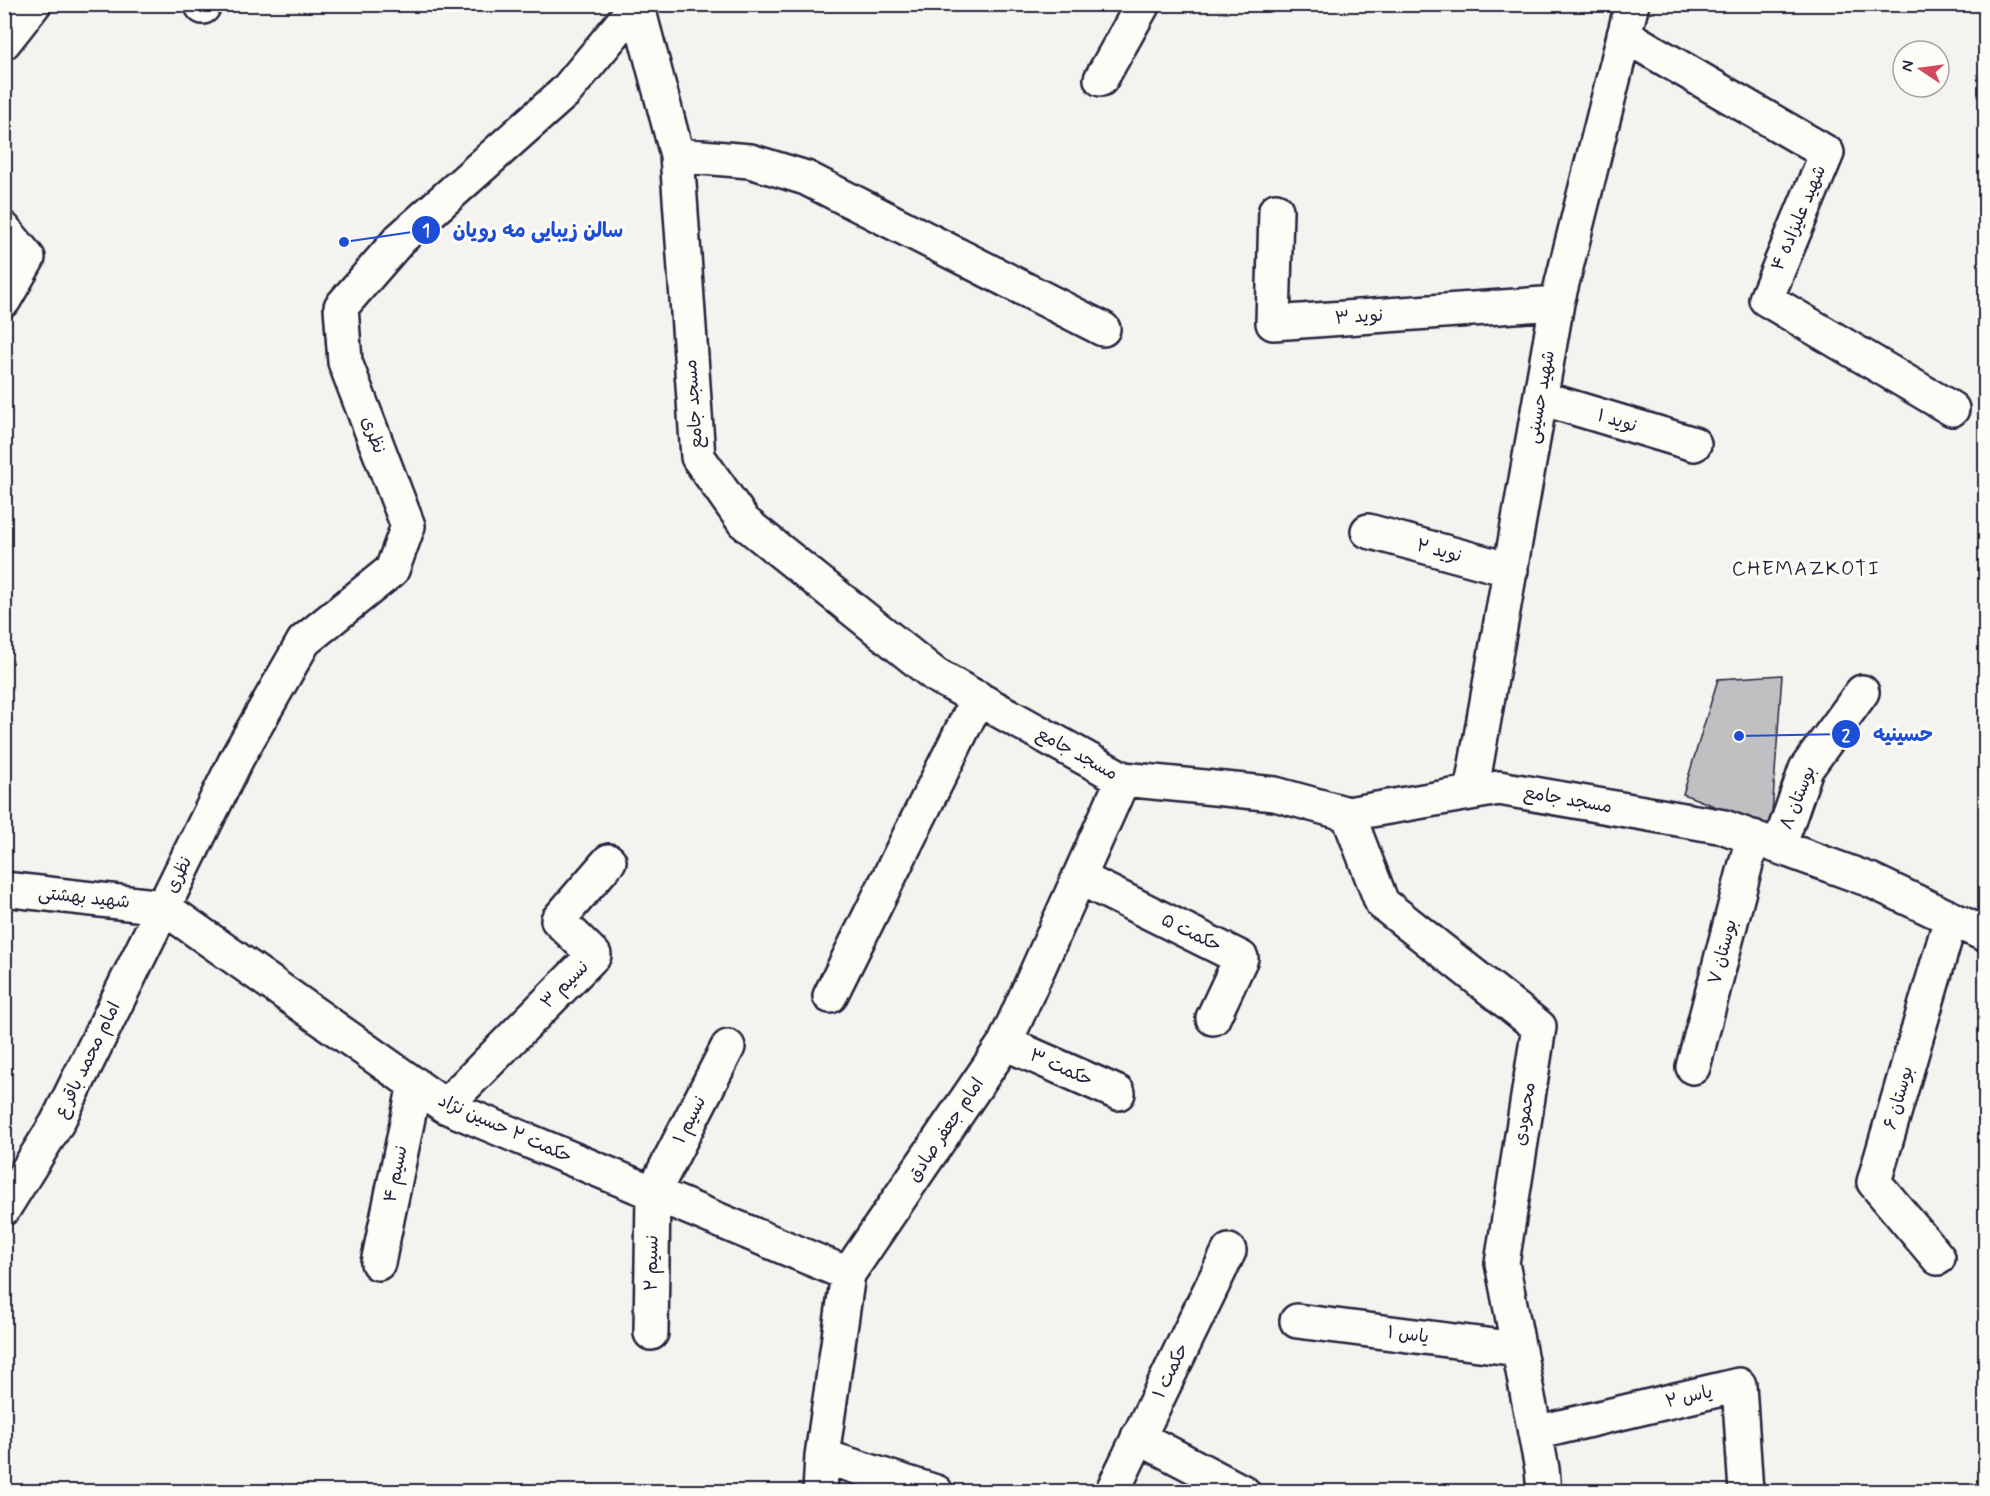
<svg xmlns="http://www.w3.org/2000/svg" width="1990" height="1496" viewBox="0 0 1990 1496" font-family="Mynerve,'Playpen Sans Arabic',sans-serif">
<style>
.building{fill:#c0bfc2;stroke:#22223b;stroke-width:1.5}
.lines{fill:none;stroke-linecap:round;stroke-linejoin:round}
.street-casing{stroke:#22223b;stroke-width:38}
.street{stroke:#fdfcf7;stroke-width:33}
.labels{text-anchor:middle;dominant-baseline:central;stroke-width:6;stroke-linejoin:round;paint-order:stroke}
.street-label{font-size:18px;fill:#22223b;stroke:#fdfcf7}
.neighbourhood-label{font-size:20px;letter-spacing:1.5px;fill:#22223b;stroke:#fdfcf7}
.leader{fill:none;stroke:#1d4ed8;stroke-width:2}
.callout-dot{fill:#1d4ed8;stroke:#fdfcf7;stroke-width:2}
.mark-label{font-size:18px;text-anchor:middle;font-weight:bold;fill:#fff}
.callout-label{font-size:20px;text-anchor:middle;font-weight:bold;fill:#1d4ed8;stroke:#fdfcf7;stroke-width:6;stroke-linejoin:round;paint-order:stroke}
</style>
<rect width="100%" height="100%" fill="#f4f3ef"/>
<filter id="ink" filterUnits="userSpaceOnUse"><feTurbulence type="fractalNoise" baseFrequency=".0167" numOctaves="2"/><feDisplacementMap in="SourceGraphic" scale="12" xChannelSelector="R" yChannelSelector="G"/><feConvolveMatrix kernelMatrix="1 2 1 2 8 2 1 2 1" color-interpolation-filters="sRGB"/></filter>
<g filter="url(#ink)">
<path class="building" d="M1782 675 1771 828 1683 794 1718 679Z"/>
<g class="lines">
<defs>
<path id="street" d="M201 4 203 7
M637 4 677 155 698 457 744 522 935 675 1123 779 1275 794 1348 814 1499 788 1724 827 1870 880 1986 935
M1624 35 1827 153 1766 299 1952 409
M4 42 34 4
M1101 79 1143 4
M677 155 750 161 806 178 1103 329
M1276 210 1273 323 1557 303
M4 229 28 258 4 300
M1541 398 1694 444
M1368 531 1511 570
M1471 793 1557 303 1632 4
M1348 814 1382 903 1539 1027 1502 1263 1542 1469 1544 1492
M1779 847 1806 769 1862 692
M1080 878 1241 958 1213 1018
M4 889 163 907 445 1106 848 1274
M830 996 978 698
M1005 1043 1118 1093
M1693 1067 1753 837
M445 1106 594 955 558 920 609 861
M4 1208 57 1123 237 758 304 641 392 570 408 526 345 362 341 307 400 239 566 91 637 5
M1938 1258 1874 1182 1951 918
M378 1263 415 1084
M1297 1321 1518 1349
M651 1333 653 1193 728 1047
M1535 1433 1739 1385 1746 1492
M1138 1437 1243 1492
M822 1456 936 1492
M820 1492 822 1456 848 1274 1005 1043 1123 779
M1112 1492 1229 1251"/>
</defs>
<use href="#street" class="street-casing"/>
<use href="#street" class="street"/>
</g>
</g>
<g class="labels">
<g class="street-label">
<text transform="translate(1799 218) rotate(-67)">شهید علیزاده ۴</text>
<text transform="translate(1359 317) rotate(-4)">نوید ۳</text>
<text transform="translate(1541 397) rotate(-80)">شهید حسینی</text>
<text transform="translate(694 404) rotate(-94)">مسجد جامع</text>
<text transform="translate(1617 421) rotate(17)">نوید ۱</text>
<text transform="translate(373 435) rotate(69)">نظری</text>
<text transform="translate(1439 551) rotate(15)">نوید ۲</text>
<text transform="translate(1077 754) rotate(29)">مسجد جامع</text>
<text transform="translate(1798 798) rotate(-68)">بوستان ۸</text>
<text transform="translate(1568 800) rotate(10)">مسجد جامع</text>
<text transform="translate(179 875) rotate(-64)">نظری</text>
<text transform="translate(84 898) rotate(6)">شهید بهشتی</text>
<text transform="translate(1191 933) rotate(26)">حکمت ۵</text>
<text transform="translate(1723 952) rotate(-75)">بوستان ۷</text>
<text transform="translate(565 985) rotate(-45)">نسیم ۳</text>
<text transform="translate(88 1060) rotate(-64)">امام محمد باقر ع</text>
<text transform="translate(1061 1068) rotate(24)">حکمت ۳</text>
<text transform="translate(1899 1098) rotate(-74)">بوستان ۶</text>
<text transform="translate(1525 1114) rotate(-81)">محمودی</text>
<text transform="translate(690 1120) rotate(-63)">نسیم ۱</text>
<text transform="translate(505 1129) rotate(24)">حکمت ۲ حسین نژاد</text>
<text transform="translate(946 1130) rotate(-56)">امام جعفر صادق</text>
<text transform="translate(396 1174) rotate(-78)">نسیم ۴</text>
<text transform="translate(652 1263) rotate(-89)">نسیم ۲</text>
<text transform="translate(1408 1335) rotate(7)">یاس ۱</text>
<text transform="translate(1171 1371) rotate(-64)">حکمت ۱</text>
<text transform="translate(1689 1397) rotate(-13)">یاس ۲</text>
</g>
<g class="neighbourhood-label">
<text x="1806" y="569">CHEMAZKOTI</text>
</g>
</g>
<path class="leader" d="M344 242L426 230M1739 736L1846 734"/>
<g class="callout-dot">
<circle cx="344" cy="242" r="6"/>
<circle cx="1739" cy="736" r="6"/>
<circle cx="426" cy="230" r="15"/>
<circle cx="1846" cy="734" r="15"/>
</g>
<g class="mark-label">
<text x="426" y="236">1</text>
<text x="1846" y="741">2</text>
</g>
<g class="callout-label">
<text x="538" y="237">سالن زیبایی مه رویان</text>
<text x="1903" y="741">حسینیه</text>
</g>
<rect width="1990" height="1496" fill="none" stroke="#fdfcf7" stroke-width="24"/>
<rect x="12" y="12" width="1966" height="1472" fill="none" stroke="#22223b" stroke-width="2" filter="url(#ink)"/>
<g transform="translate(1921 69) rotate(283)"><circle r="28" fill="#fdfcf7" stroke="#a5a5ac" stroke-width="1.5"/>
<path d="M0-4.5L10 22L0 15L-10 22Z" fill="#d1495b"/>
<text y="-9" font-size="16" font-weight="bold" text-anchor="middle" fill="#22223b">N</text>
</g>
</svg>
